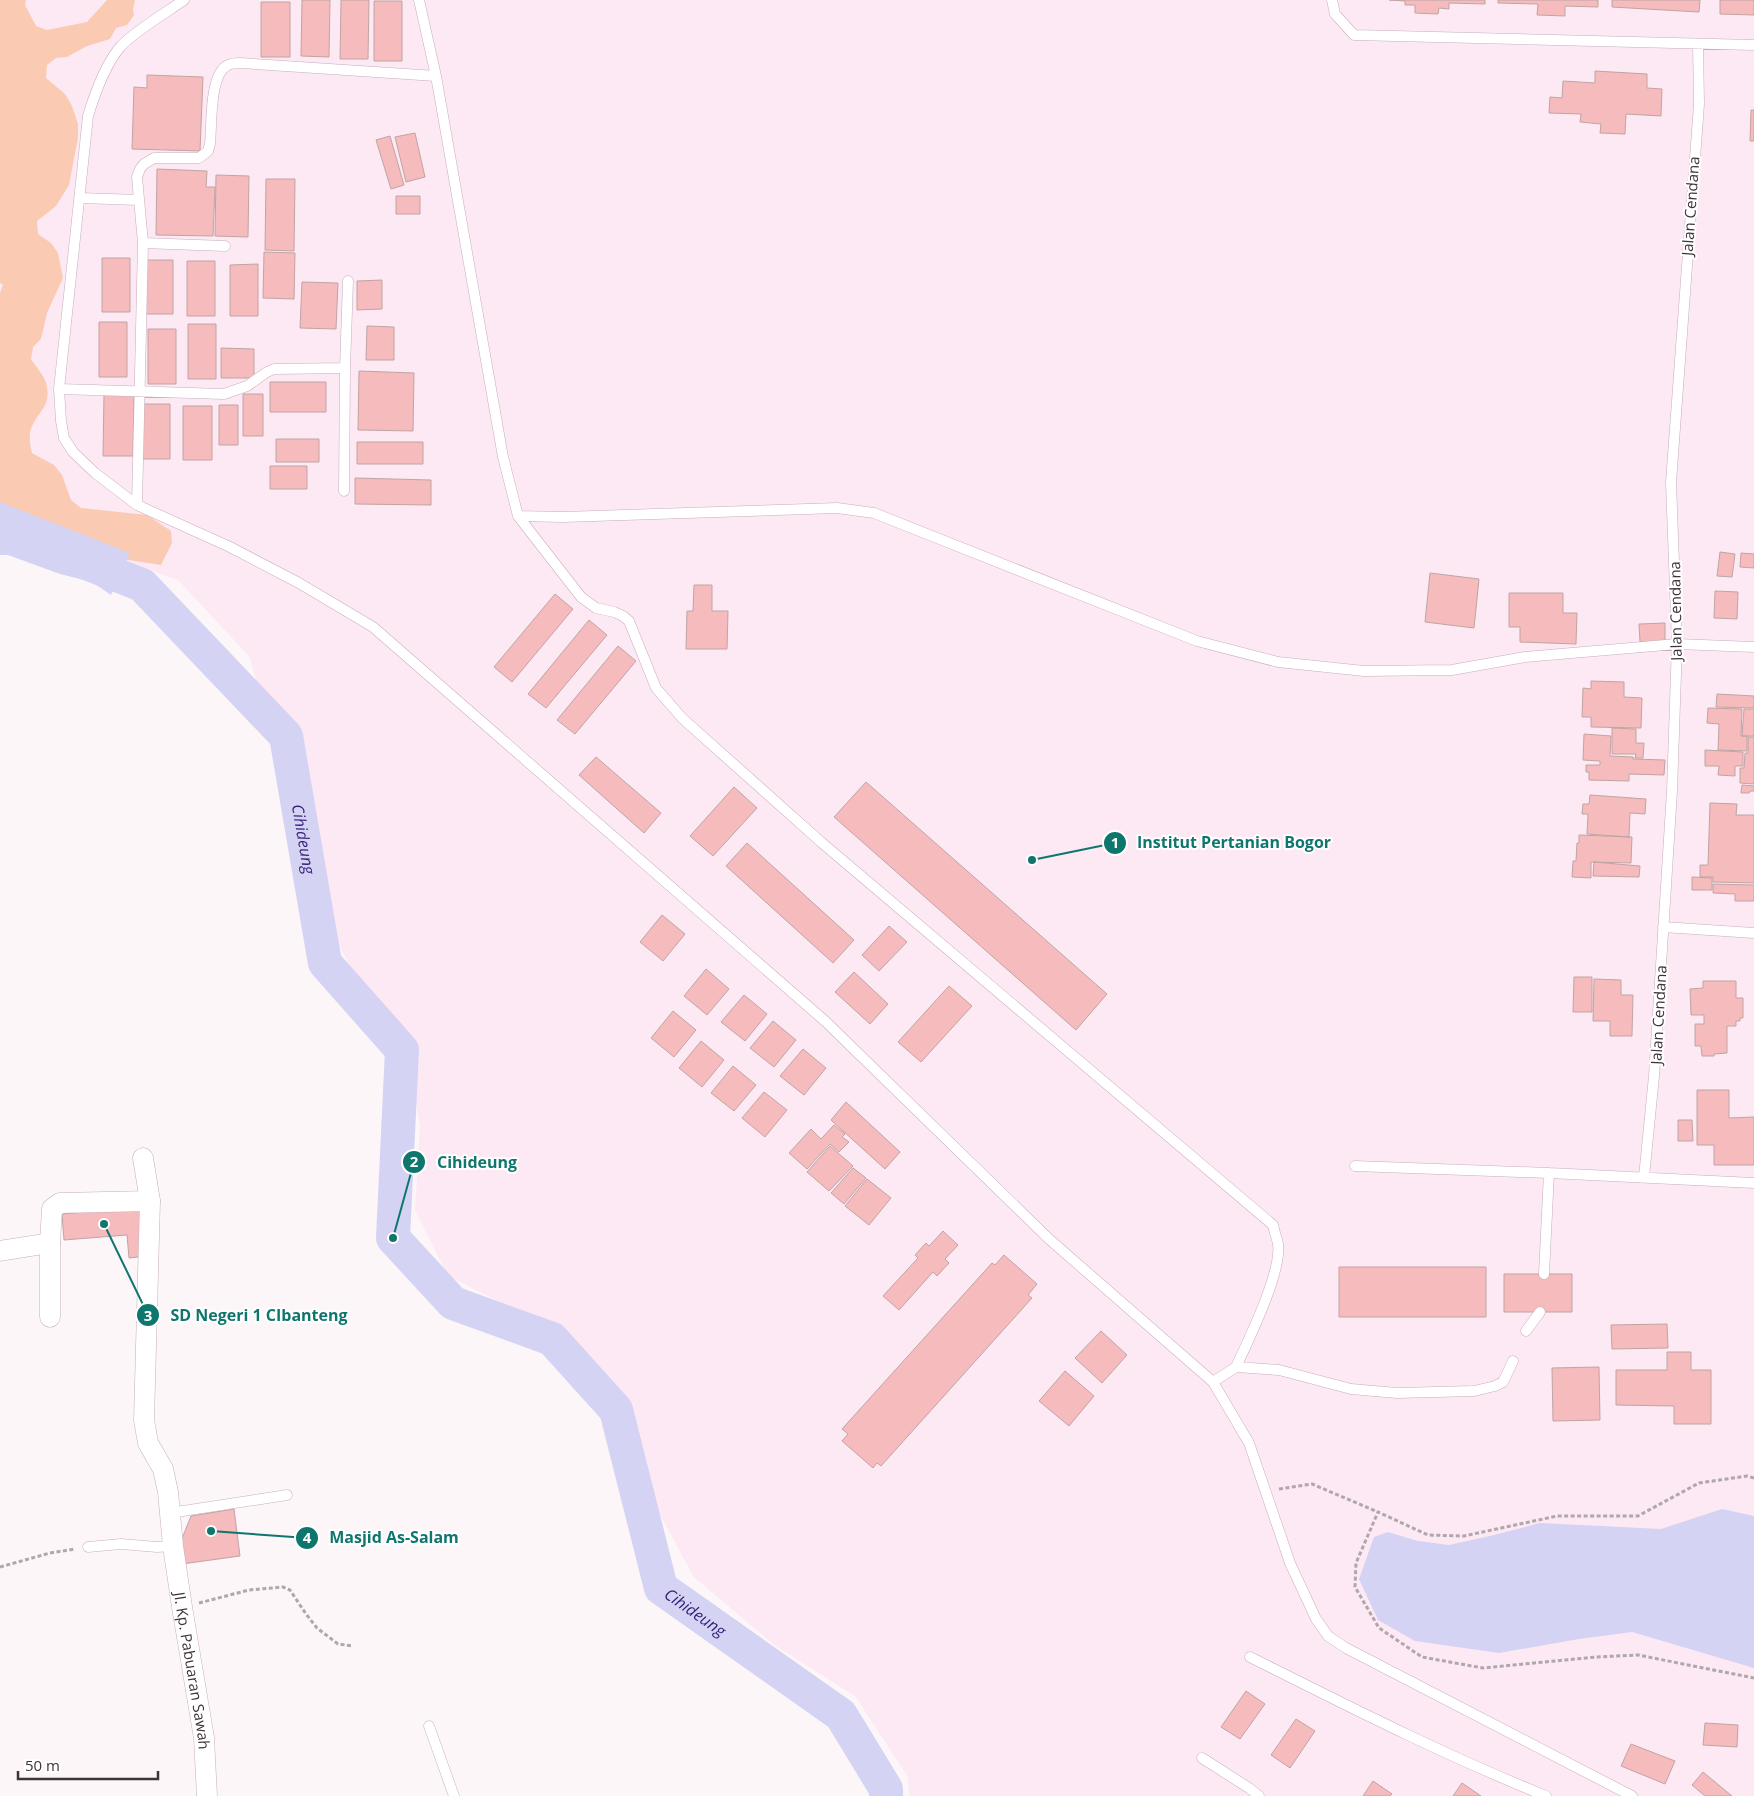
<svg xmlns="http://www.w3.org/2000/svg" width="1754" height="1796" viewBox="0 0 1754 1796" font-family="'Open Sans',sans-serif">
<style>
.built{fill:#fde9f3}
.green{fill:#fbcab2}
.water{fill:#d4d3f4}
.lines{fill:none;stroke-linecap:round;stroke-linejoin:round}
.river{stroke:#d4d3f4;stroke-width:34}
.building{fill:#f5bbbd;stroke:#c0a4a4}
.lane-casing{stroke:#c7aebb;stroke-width:11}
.street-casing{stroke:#c7aebb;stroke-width:21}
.path{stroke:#afa7ab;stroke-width:3;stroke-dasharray:4 2.5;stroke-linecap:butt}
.lane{stroke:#fff;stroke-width:10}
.street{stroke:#fff;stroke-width:20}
.labels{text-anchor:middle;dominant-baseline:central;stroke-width:4;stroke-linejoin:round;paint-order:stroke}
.street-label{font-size:15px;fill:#3e3339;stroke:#fff}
.water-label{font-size:16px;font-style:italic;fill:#352079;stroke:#fff}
.leader{fill:none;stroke:#0f766e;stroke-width:2}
.callout-dot{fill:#0f766e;stroke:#fff;stroke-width:2}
.mark-label{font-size:15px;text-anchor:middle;font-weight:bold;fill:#fff}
.callout-label{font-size:16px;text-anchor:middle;font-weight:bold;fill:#0f766e;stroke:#fff;stroke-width:4;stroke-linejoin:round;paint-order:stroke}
</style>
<rect width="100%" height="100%" fill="#fcf6f9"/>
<path class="built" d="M0 0H1754V1796H909L908 1777 855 1696 774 1645 693 1576 597 1396 547 1326 448 1276 415 1210 420 1126 408 1057 365 994 332 932 249 656 178 580 31 531 0 501Z"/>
<path class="green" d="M0 0H26L25 5 36 26 47 30 87 22 107 0H135L133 10 134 15 127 25 116 28 110 39 87 46 67 57 56 58 47 65 46 78 65 94 72 106 78 124V138L69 185 56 206 37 221 38 234 51 243 58 253 63 278 47 313 41 339 33 347 31 359C35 366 44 375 46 383 52 405 40 409 32 426 28 435 30 444 32 453L54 465 62 475 71 500 81 508 147 515 171 531 172 543 161 565 116 558 0 504V293L3 285 0 283Z"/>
<path class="water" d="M0 502 130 553 111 595 92 582 60 574 8 555H0Z
M1722 1509 1754 1516V1668L1632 1632 1579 1639 1499 1653 1415 1641 1378 1620 1359 1579 1374 1537 1388 1532 1418 1541 1449 1545 1494 1535 1540 1523 1661 1529Z"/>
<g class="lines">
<path class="river" id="s1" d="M0 529 142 585 286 736 325 963 402 1050 393 1238 453 1303 552 1339 616 1410 661 1588 841 1715 886 1789V1796"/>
</g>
<path class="building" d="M302 0H330L329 57 301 56Z
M341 0H369L368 59H340Z
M1389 0H1485V4L1449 3V9L1439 8 1438 14 1415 13V5H1405V1Z
M1498 0H1598V7L1565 6V16L1537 15 1538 4 1498 3Z
M1612 0H1700L1699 12 1612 7Z
M1720 0H1754V15L1720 14Z
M374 1H402V61H374Z
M261 2H290V57H261Z
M1595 71 1647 74V88L1662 89 1661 116 1626 114 1625 134 1600 133 1601 124 1580 122 1581 114 1549 113 1550 97 1562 98 1563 81 1595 83Z
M147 75 203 77 200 151 132 149 134 87 147 88Z
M1751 110H1754V141H1750Z
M415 133 425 177 406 182 395 137Z
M390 136 404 185 391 189 376 140Z
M157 169 207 171 206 187H215L213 236 156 235Z
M216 175 249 176 248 237 215 236Z
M266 179H295L294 251 265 250Z
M396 196H420V214H396Z
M264 252 295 253 294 299 263 298Z
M102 258H130V312H102Z
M145 260H173V314H145Z
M187 261H215V316H187Z
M258 264V316H230V265Z
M382 280V309L357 310V281Z
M302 282 338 283 336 329 300 328Z
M99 322H127V377H99Z
M188 324H216V379H188Z
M367 326 394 327V360H366Z
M148 329H176V384H148Z
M221 348 254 349V378H221Z
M359 371 414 373 413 431 358 430Z
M270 382H326V412H270Z
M104 394 134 395 133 456H103Z
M243 394H263V436H243Z
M141 404H170V459H141Z
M219 405H238V445H219Z
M183 406H212V460H183Z
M276 439H319V462H276Z
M357 442H423V464H357Z
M270 466H307V489H270Z
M355 478 431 480V505L355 504Z
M1720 552 1735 554 1732 577 1717 576Z
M1741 553 1754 554V568L1740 567Z
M1430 573 1479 579 1474 628 1425 622Z
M694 585H712V611H728L727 649H686L687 611H693Z
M1715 591 1738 592 1737 619 1714 618Z
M1509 593H1563V613H1577L1576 644 1520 642V627H1509Z
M555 594 573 609 512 682 494 667Z
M589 620 607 635 546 708 528 694Z
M1665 623V641L1640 642 1639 624Z
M618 646 636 661 575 734 557 720Z
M1591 681 1624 682V697L1642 698 1641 728 1591 727V717H1582L1583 688 1591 689Z
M1717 694 1754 696V708L1716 707Z
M1708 708 1742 709 1741 736H1747V751L1718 750 1719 724 1707 723Z
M1744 709H1754V736H1742Z
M1612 728 1636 729V743H1644L1643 758H1635L1636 754H1612Z
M1584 734 1611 736 1610 756 1633 757V759L1665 760 1664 775 1629 774V781L1589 780V772H1586V765H1600V761L1583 760Z
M1748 737H1754V784L1740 783V768H1744L1745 753H1748Z
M1705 750 1743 752V766H1735V776L1718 775 1719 766H1705Z
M596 757 661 813 644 833 579 775Z
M866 782 1107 994 1076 1030 834 817Z
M1742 785 1754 786V791H1750L1749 793H1741Z
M734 787 757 808 713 856 690 836Z
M1590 795 1646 799 1645 814 1630 813 1629 837 1587 834 1588 814H1582L1583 804H1589Z
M1710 803 1737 804 1736 815H1754V883L1713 882V877H1700V865H1708Z
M1579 835 1632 837 1631 863 1591 862V878L1572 877 1573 861H1576L1577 843H1579Z
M747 843 854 940 833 963 726 866Z
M1594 862 1640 866 1639 877 1593 876Z
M1692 877 1712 878V890H1692Z
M1713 884 1754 885V901H1735V894L1713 893Z
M662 915 685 934 663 961 640 942Z
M889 926 907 942 879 971 862 955Z
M706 969 729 989 707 1015 684 996Z
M854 972 888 1004 870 1024 835 992Z
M1574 977H1592V1012H1573Z
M1594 979 1621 980V995H1633L1632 1036H1610V1021H1593Z
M1703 981H1736V998H1743V1018H1740V1021H1736V1026H1727V1053L1714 1054V1056H1702L1701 1046H1695V1024H1704V1015H1691L1690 989 1703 988Z
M949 986 972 1006 921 1062 898 1042Z
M744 995 767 1014 745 1041 721 1022Z
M673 1011 696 1030 674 1057 651 1038Z
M773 1021 796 1040 774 1067 750 1048Z
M701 1041 724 1060 702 1087 679 1068Z
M803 1049 826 1068 804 1095 780 1076Z
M733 1066 756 1085 734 1111 711 1093Z
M1697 1090H1729V1118L1754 1117V1165H1714V1145H1697Z
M764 1092 787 1110 765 1137 742 1118Z
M846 1102 900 1152 885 1169 831 1120Z
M1678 1120H1692L1693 1141H1678Z
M834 1125 845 1134 842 1137 849 1142 839 1152 830 1144 807 1169 789 1153 811 1129 821 1139Z
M830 1146 853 1166 829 1191 807 1172Z
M853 1168 866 1178 844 1204 831 1193Z
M867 1179 891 1198 869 1225 845 1206Z
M145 1207 147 1256 129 1258 127 1235 64 1240 62 1214Z
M943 1231 958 1245 945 1259 949 1263 937 1276 933 1272 899 1310 883 1296 918 1258 915 1255 926 1243 929 1246Z
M1004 1255 1037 1284 1028 1295 1032 1298 881 1466 877 1463 873 1468 842 1441 848 1434 842 1429 992 1263 995 1265Z
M1339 1267H1486V1317H1339Z
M1504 1274H1572V1312H1504Z
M1667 1324 1668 1348 1612 1349 1611 1325Z
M1101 1331 1127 1355 1102 1383 1075 1358Z
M1667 1352H1691V1370H1711V1424H1674V1406L1616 1405V1370H1667Z
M1599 1367 1600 1420 1553 1421 1552 1368Z
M1065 1371 1094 1396 1069 1426 1039 1401Z
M234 1509 240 1556 182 1564 179 1546 191 1516Z
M1246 1691 1265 1704 1240 1739 1221 1727Z
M1296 1719 1315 1731 1290 1768 1271 1755Z
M1705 1723 1738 1725 1737 1747 1703 1745Z
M1631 1744 1675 1761 1665 1784 1621 1766Z
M1703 1772 1732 1796H1705L1692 1785Z
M1373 1781 1392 1794 1390 1796H1363Z
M1462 1783 1481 1796H1453Z"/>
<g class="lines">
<defs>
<path id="lane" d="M184 0C167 12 135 31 121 46 106 63 95 93 88 116L59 389 61 421 64 438 73 452 95 473 137 505 230 547 299 583 373 627 825 1021 1049 1239 1213 1382 1249 1443 1290 1563 1316 1619 1328 1636 1346 1648 1632 1796
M419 0 436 76 503 457 518 516 563 517 837 508 874 513 1197 641 1278 662 1364 671 1452 670 1525 657 1677 644 1754 647
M1332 0 1335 14 1354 35 1754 45
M80 198 139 200
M225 246 143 243 137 177 140 169 144 164 154 158H199L208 151 210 144C212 125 209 74 228 65 232 63 237 63 240 63L436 76
M59 389 224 394 247 386 267 372 274 369 345 368
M344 491 345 368 348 281
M137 505 143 243
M518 516 581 597 596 608 614 612 623 616 629 621 656 688 682 718 821 842 1273 1225C1274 1231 1277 1238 1278 1244 1282 1272 1249 1339 1236 1367
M1663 927 1754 933
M1355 1166 1549 1173 1754 1183
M1644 1177 1654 1076 1672 791 1677 644 1671 482 1699 104 1698 44
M1544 1274 1549 1173
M1526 1331 1540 1312
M1213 1382 1236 1367 1279 1370 1351 1389 1397 1393 1474 1391 1495 1386 1503 1382 1513 1361
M170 1513 287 1495
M88 1547 121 1544 157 1547 173 1546
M1250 1657C1348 1706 1444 1755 1546 1796
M429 1726 454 1796
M1202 1758 1249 1788 1259 1796"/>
<g id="street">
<path id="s2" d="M143 1158 150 1201 144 1420 148 1443 163 1469 168 1492 173 1546 182 1607 204 1738 207 1796"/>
<path d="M0 1251 50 1243"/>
<path d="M50 1317V1243L52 1209 60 1203 150 1201"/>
</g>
</defs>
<use href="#lane" class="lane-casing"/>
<use href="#street" class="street-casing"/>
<path class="path" d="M1754 1478 1747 1476 1699 1483 1638 1516H1557L1464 1536 1428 1535 1378 1512 1356 1563 1355 1587 1379 1628 1422 1657 1483 1668 1596 1657 1638 1655 1754 1678
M1279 1489 1312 1484 1378 1512
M0 1567 50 1553 75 1549
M199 1603 249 1590 283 1587 290 1590 306 1614 317 1628 338 1644 353 1646"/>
<use href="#lane" class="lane"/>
<use href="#street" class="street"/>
</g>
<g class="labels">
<g class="street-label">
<text transform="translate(1690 206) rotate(-86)">Jalan Cendana</text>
<text transform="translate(1675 611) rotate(-91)">Jalan Cendana</text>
<text transform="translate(1658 1015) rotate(-87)">Jalan Cendana</text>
<text stroke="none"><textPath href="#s2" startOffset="520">Jl. Kp. Pabuaran Sawah</textPath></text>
</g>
<g class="water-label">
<text stroke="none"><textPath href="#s1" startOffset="466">Cihideung</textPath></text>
<text stroke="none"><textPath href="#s1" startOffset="1411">Cihideung</textPath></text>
</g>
</g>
<path class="leader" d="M1032 860L1115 843M393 1238L414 1162M104 1224L148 1315M211 1531L307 1538"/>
<g class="callout-dot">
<circle cx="1032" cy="860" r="5"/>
<circle cx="393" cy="1238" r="5"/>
<circle cx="104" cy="1224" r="5"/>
<circle cx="211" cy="1531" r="5"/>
<circle cx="1115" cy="843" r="12"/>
<circle cx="414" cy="1162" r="12"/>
<circle cx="148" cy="1315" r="12"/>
<circle cx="307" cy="1538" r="12"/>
</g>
<g class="mark-label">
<text x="1115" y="848">1</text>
<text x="414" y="1167">2</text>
<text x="148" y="1321">3</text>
<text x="307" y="1543">4</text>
</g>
<g class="callout-label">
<text x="1234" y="848">Institut Pertanian Bogor</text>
<text x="477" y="1168">Cihideung</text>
<text x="259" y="1321">SD Negeri 1 CIbanteng</text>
<text x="394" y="1543">Masjid As-Salam</text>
</g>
<path d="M18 1771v8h140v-8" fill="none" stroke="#3e3339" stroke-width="2.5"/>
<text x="25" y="1771" font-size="15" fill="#3e3339" stroke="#ffffff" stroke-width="4" paint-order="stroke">50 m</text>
</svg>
